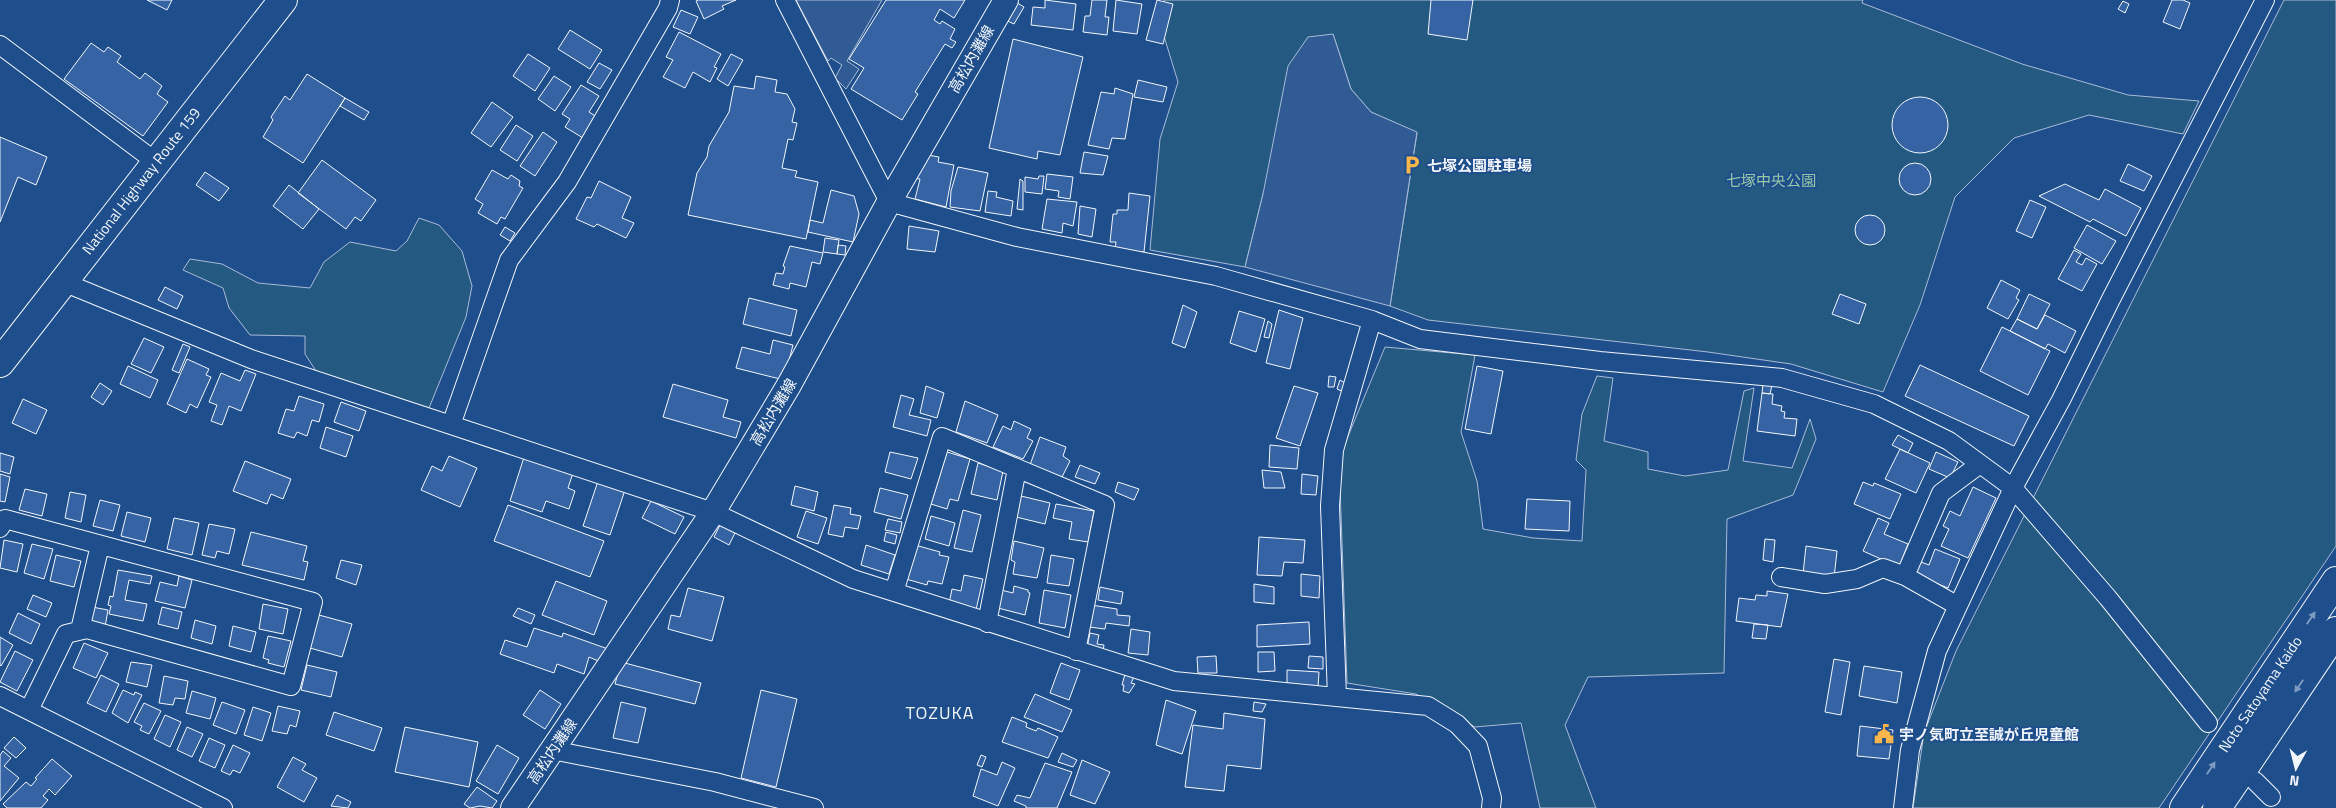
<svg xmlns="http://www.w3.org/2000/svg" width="2336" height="808" viewBox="0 0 2336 808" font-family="'Titillium Web','Noto Sans JP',sans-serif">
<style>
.green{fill:#245a82;stroke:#a8bbd7}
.parking{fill:#305b95;stroke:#a8bbd7}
.building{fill:#3563a3;stroke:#f2f6ff}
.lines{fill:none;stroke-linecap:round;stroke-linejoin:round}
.minor-casing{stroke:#f2f6ff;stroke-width:20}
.secondary-casing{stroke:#f2f6ff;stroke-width:26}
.trunk-casing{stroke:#f2f6ff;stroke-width:30}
.motorway-casing{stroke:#f2f6ff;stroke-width:30}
.minor{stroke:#1f4e8c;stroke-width:18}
.secondary{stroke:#1f4e8c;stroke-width:24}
.trunk{stroke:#1f4e8c;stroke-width:28}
.motorway{stroke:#1f4e8c;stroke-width:28}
.oneway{fill:#7e9ac0}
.labels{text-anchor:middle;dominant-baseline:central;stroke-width:4;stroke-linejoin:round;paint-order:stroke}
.street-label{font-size:15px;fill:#f2f6ff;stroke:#1f4e8c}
.poi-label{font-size:15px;font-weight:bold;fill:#f2f6ff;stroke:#1f4e8c;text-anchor:start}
.park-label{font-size:15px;fill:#97c8a6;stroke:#1f4e8c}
.quarter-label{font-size:18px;letter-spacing:1px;fill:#f2f6ff;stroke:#1f4e8c}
</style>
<rect width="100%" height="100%" fill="#1f4e8c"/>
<path class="green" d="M1164 0H1863L1862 3 2022 64 2128 95 2199 101 2183 134 2089 115 2014 138 1955 197 1920 305 1883 392 1791 364 1708 352 1428 320 1390 306 1417 133 1371 112 1351 89 1333 34 1263 194 1245 267 1150 250 1160 139 1178 82 1163 33Z
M2284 0H2336V546L2159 808H1913L1924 733 1956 651Z
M419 218 439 225 462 251 472 286 466 317 429 408 316 371 305 354V336L250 335 229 308 223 288 183 270 190 259 222 264 258 283 310 288 324 262 350 242 396 251 407 241Z
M1385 347 1475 355 1461 432 1477 481 1483 529 1533 538 1582 541 1586 470 1576 460 1582 414 1597 376 1613 378 1604 441 1648 452V469L1685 476 1728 470 1744 391 1754 388 1743 461 1792 468 1810 419 1816 439 1793 495 1727 519 1724 673 1588 677 1565 725 1596 808H1540L1521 723 1475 727 1416 694 1347 683 1339 458Z"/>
<path class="parking" d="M796 0H882L847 61 859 69 846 89 835 78 842 65 831 58 828 61Z
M1333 34 1351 89 1371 112 1417 132 1390 306 1245 267 1263 194 1288 66 1308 37Z"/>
<path class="building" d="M147 0H172L167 10Z
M698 0H736L722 6 724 9 704 19 696 1Z
M886 0H965L954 18 940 9 934 20 940 24 942 21 955 29 950 39 956 42 952 48 945 44 915 92 918 94 902 120 851 89 864 68 849 59Z
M1045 0 1076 4 1073 30 1031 25 1033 7 1045 8Z
M1092 0H1107L1105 17H1109L1107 35 1083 32 1085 16H1090Z
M1116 0 1142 4 1137 34 1113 31Z
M1157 0 1173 4 1163 44 1146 40Z
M1431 0H1473L1467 40 1428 34Z
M2172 0H2183L2190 3 2180 29 2163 22Z
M1014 1 1024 7 1014 24 1003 19Z
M2123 1 2129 4 2125 13 2118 9Z
M681 10 698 17 690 34 673 27Z
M570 30 602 50 590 69 558 49Z
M679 32 721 54 714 67 717 68 710 82 693 72 685 88 663 77 673 60 666 57Z
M1013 39 1083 57 1060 155 1038 151 1037 159 989 148Z
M91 43 104 52 108 47 121 56 117 62 140 79 145 73 162 86 157 94 168 102 143 136 64 79Z
M528 54 550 68 535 91 513 76Z
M731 54 743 60 728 86 717 79Z
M599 63 612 70 600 89 587 82Z
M307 74 345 98 303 163 263 137 273 120 271 117 285 96 290 100Z
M554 76 571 87 555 111 538 99Z
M756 76 777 80 775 92 787 94 795 109 792 122 797 123 793 140 788 139 782 168 797 171 795 177 818 182 806 239 688 215 697 173 707 157 709 146 729 112 734 86 754 89Z
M1138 80 1167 87 1163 102 1134 97Z
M581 85 599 96 589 112 597 117 583 138 565 127 570 119 562 114Z
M1115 88 1133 94 1125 139 1112 138 1109 149 1088 145 1101 92 1114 94Z
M1892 125a28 28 0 1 1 56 0a28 28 0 1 1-56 0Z
M345 98 369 112 364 120 340 106Z
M492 102 513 117 491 147 471 133Z
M516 125 533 136 517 161 500 150Z
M543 132 557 142 535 176 520 166Z
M0 137 47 157 36 185 18 177 0 222Z
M1084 152 1108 156 1103 175 1080 173Z
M922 154 939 157 938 162 954 165 946 207 915 199 920 179 913 178Z
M322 160 376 200 361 221 355 217 346 229 298 193Z
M1899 179a16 16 0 1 1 32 0a16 16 0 1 1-32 0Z
M2128 164 2152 176 2144 191 2120 181Z
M958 167 988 173 980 211 950 207 951 191Z
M492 170 508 179 511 175 520 181 519 186 523 188 505 219 501 217 497 224 478 213 483 204 475 199Z
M205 172 229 188 219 201 196 185Z
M1047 174 1073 177 1070 199 1058 197 1059 191 1045 189Z
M1039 176H1044L1042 194 1025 192V177L1038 179Z
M1020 179 1023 181V210L1017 209Z
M599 181 631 197 622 218 634 223 626 238 597 224 594 227 576 219 587 197 591 198Z
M2065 184 2099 200 2105 189 2141 208 2126 236 2093 219 2090 222 2039 196Z
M289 185 319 209 303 229 273 206Z
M831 190 854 196 859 214 853 242 808 232 810 220 823 223Z
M988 191 997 192 996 197 1013 201 1011 216 985 212Z
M1129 193 1150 196 1144 252 1115 250 1116 242H1110L1113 214H1117V210H1128Z
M1047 199 1077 202 1073 226 1063 223 1062 233 1042 229Z
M2030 200 2046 207 2032 238 2016 231Z
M1080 206 1096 209 1092 237 1078 234Z
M1855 230a15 15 0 1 1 30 0a15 15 0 1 1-30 0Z
M2087 225 2116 241 2102 264 2074 248Z
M909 226 939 231 935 252 907 249Z
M505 227 515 233 510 241 500 235Z
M825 238 839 240 837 254 823 252Z
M838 245 846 246 845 255 837 254Z
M790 246 823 253 820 264 812 262 806 287 790 283 789 289 773 285 776 273 783 274 785 267 783 266Z
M2074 250 2081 254 2076 262 2082 265 2086 258 2097 264 2082 291 2058 279Z
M2001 280 2020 290 2016 298 2019 300 2008 319 1987 308Z
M165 287 183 296 177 309 158 300Z
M1840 294 1866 304 1859 324 1832 314Z
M2029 294 2050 304 2037 329 2017 319Z
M749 298 797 310 791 336 743 324Z
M1183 305 1197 312 1185 348 1172 343Z
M1279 310 1303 318 1290 369 1266 363Z
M1239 311 1265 319 1256 352 1230 343Z
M2045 315 2076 331 2065 353 2048 344 2045 349 2010 331 2017 319 2037 329Z
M1268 321 1272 324 1269 338 1264 337Z
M2002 327 2050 351 2028 395 1980 371Z
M144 338 164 347 151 373 131 364Z
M773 340 793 345 784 380 736 368 742 347 770 354Z
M183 344 190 347 179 373 172 370Z
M187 359 209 369 206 375 211 377 197 408 190 404 186 413 167 404Z
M1920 365 2029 416 2014 446 1905 396Z
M128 366 158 380 150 398 120 384Z
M1477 366 1503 371 1491 434 1465 429Z
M245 370 256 374 241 411 229 406 222 425 211 421 217 405 209 402 221 373 240 381Z
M1329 376 1336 377 1334 387H1328Z
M1340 380 1347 384 1344 392 1337 389Z
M100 383 112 391 103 405 91 397Z
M673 384 728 400 723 417 741 422 736 438 663 417Z
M1763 384 1772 385 1770 394 1762 393Z
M926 386 944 393 937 418 920 413Z
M1294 386 1318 393 1300 446 1276 438Z
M1762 393 1773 394 1772 404 1782 406 1781 411 1785 412 1784 418 1797 419 1795 436 1757 431Z
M901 395 914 399 909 415 931 420 927 436 893 427Z
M299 396 324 404 319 422 312 420 307 436 297 432 294 438 278 433 286 409 294 411Z
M23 399 47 410 36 434 12 423Z
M965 401 998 415 987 443 956 432Z
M341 402 366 411 359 431 334 422Z
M1014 421 1031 429 1027 438 1033 441 1023 459 993 447 1003 426 1011 430Z
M326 427 353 436 346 457 320 448Z
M1898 435 1913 443 1908 453 1892 445Z
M1040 437 1066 447 1063 456 1070 461 1062 477 1030 465Z
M1270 445 1299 448 1297 469 1269 467Z
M1900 449 1930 463 1916 493 1885 479Z
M890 452 918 458 911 479 885 472Z
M947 452 970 459 958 501 950 499 947 509 931 504Z
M1936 452 1958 462 1950 478 1929 469Z
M0 453 14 457 10 474 0 471Z
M525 454 574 470 568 488 575 491 569 509 546 501 542 512 510 501Z
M449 456 477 468 460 507 421 490 432 466 442 471Z
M245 461 291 479 283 499 271 494 267 504 233 491Z
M978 463 1003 471 997 500 971 494Z
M1080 465 1100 473 1095 484 1075 477Z
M1262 470 1281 472 1285 488H1264Z
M0 474 10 477 5 502 0 501Z
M1302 474 1318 476 1316 495 1301 494Z
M598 481 625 490 610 535 583 526Z
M1118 482 1139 489 1134 500 1115 492Z
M1863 482 1873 486 1874 483 1901 494 1890 519 1854 504Z
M795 486 818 492 814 511 791 505Z
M1973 487 1996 498 1968 558 1941 546 1949 529 1943 526 1950 511 1960 516Z
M880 488 908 495 901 519 874 512Z
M25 489 47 494 42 516 19 510Z
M70 492 86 495 81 522 65 518Z
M1021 496 1050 503 1045 524 1016 517Z
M1527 499 1570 501 1569 531 1525 529Z
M100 500 120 505 113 531 93 526Z
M651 501 684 517 675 534 642 518Z
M1056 504 1094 511 1088 542 1069 539 1072 522 1053 518Z
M508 505 604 541 590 577 494 541Z
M834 505 851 508 850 514 861 516 858 529 845 527 843 537 828 534Z
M963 510 981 515 972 552 954 548Z
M806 511 827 518 818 544 797 537Z
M127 512 151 518 145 542 121 536Z
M931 516 955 523 949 546 925 539Z
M174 518 199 523 192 555 167 549Z
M1878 518 1889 523 1884 534 1908 544 1899 567 1863 551Z
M888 519 902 522 900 533 885 530Z
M209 524 235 529 229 554 217 551 215 558 202 555Z
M720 525 735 533 729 545 714 537Z
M251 532 307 546 303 561 308 562 304 580 242 565Z
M886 532 897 535 895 544 884 541Z
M1259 537 1305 540 1303 563 1284 562 1282 576 1257 575Z
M1765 539 1775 540 1773 562 1763 560Z
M4 540 23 544 17 572 0 568Z
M1014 541 1044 548 1037 578 1013 574 1015 562 1011 560Z
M32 544 53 549 44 579 24 573Z
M866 545 895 555 889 574 861 565Z
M915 545 940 552 939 555 949 557 942 584 928 581 927 585 906 579Z
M1806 546 1837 551 1834 578 1803 574Z
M1935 549 1960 559 1948 588 1915 575 1921 562 1929 565Z
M56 555 81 561 74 587 50 581Z
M1051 555 1074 559 1069 586 1047 583Z
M341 560 362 565 356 585 336 578Z
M118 570 152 576 150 584 129 580 125 600 147 604 143 621 109 614 111 606 108 605 110 596 113 597Z
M1301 574 1320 576 1319 598 1301 596Z
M964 575 983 579 976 610 949 604 952 589 961 591Z
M179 576 192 580 185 608 155 601 160 582 177 586Z
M556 581 607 601 594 635 542 615Z
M1254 584 1274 587V604L1254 602Z
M1014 586 1028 590V592L1030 593 1025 615 998 608 1001 590 1013 593Z
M1100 587 1123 592 1121 604 1098 600Z
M688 588 724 597 712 641 668 629 671 615 680 617Z
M1044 590 1071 595 1065 628 1039 623Z
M1767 591 1788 594 1781 627 1736 621 1739 598 1755 600 1756 595 1767 596Z
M33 595 52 603 46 617 27 609Z
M263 604 288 609 283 634 259 629Z
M1091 605 1117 609V615L1130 616 1129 626 1106 623 1105 629 1089 627Z
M92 607 108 610 105 627 89 624Z
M162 607 182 612 178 629 158 624Z
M518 608 535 615 531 624 513 616Z
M18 613 40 624 31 644 9 633Z
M319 615 352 624 342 657 310 648Z
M195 620 216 626 212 644 191 638Z
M1309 622 1310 644 1257 647V625Z
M1754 624 1768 625 1766 639 1752 638Z
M233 626 256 632 251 652 229 646Z
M534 628 562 637 563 633 608 649 603 663 589 657 584 674 557 664 554 673 500 654 505 640 527 647Z
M1131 629 1150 632 1148 655 1128 653Z
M1090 633 1099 635 1097 644 1104 645 1103 651 1087 648Z
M268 636 291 641 284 667 268 663 269 660 263 658Z
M0 637 13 645 1 666 0 665Z
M84 643 108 653 96 678 73 668Z
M15 651 33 660 17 691 0 682Z
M1258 652H1274L1275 671 1258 672Z
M1216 656 1217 673H1198L1197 657Z
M1309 656 1323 657V669L1308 668Z
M1834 659 1850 662 1841 715 1825 712Z
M131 662 152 665 147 687 126 682Z
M621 662 701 683 695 704 615 684Z
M1061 663 1080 670 1069 700 1050 693Z
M307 665 337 672 331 697 301 690Z
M1864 666 1902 672 1897 703 1859 696Z
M1287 670 1319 672 1318 687 1287 683Z
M1125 674 1134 677 1131 683 1135 684 1129 693 1123 691 1124 685H1122Z
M101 675 119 684 106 712 87 703Z
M164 676 188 681 185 699 175 698 173 705 159 703Z
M123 690 134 695 135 692 142 695 128 723 112 713Z
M540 690 561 704 545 729 523 715Z
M761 690 797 699 776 787 741 778Z
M192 691 216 698 210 719 186 713Z
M1035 694 1072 710 1062 732 1024 717Z
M1166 700 1196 711 1182 754 1156 745Z
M222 702 245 710 236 734 213 725Z
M621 702 646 708 638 743 613 738Z
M1254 702 1266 704 1262 712 1253 711Z
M144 703 161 711 149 734 140 730 142 726 134 722Z
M278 706 300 711 296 727 290 725 287 734 272 731Z
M253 707 271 713 262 741 244 735Z
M334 712 382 728 374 751 326 735Z
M1224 713 1265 719 1261 769 1227 765 1224 791 1185 787 1193 725 1223 729Z
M165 715 181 722 170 747 154 739Z
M1012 717 1027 723 1026 727 1036 731 1038 728 1058 737 1048 758 1002 742Z
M1860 726 1893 730 1889 759 1857 756Z
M187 727 203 734 192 757 177 750Z
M405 727 478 742 469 787 395 772Z
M14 737 26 748 16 758 4 748Z
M209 738 225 745 215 768 199 761Z
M233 745 250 753 240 773 233 770 230 775 221 771Z
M497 745 519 758 498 794 476 781Z
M3 751 11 758 4 766 19 778 0 801V755Z
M1062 753 1077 760 1073 767 1058 762Z
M981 755 986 757 982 767 977 765Z
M293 757 306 764 302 770 317 778 304 802 277 787Z
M52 759 72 776 55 795 49 789 43 796 48 800 41 808H7L3 804 26 782 31 786 37 779 35 778Z
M1082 760 1110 772 1095 804 1070 795Z
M1002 762 1015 768 998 806 973 796 981 769 997 775Z
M1045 763 1072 772 1057 808H1026V806L1014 801 1017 795 1030 798Z
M477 787 497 801 492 808 480 806 470 808 464 804Z
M337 795 351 802 348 808 331 806Z"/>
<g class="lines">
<defs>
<path id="minor" d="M785 0 889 202 1017 237 1216 276 1372 320 1420 339 1600 361 1782 378 1874 404 1949 441 2013 488 2108 598 2208 723
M0 45 156 162
M63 282 251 359 451 425 509 260 567 182 668 8 670 0
M451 425 713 512 853 579 1174 681 1428 706 1457 724 1478 746 1492 798 1491 808
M0 528 5 519 313 602 291 686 87 629 66 634 29 710
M1781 577 1825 584 1857 579 1883 568 1905 576
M894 592 942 437 1105 505 1076 651
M1958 606 1905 576 1941 493 1980 464
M987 623 1017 469
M80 630 100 545
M0 696 223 808
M1337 697 1330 506 1334 450 1372 320
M552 750 715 782 814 808
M2255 781 2271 797
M1903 808 1910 750 1937 651 2013 488 2061 400 2110 301 2265 0"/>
<path id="secondary" d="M513 808 713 512 789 385 889 202 1006 0"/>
<path id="trunk" d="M0 363 283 0"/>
<path id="motorway" d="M2184 808 2336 581
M2217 808 2336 631"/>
</defs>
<use href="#minor" class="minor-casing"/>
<use href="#secondary" class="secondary-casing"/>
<use href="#trunk" class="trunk-casing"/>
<use href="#motorway" class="motorway-casing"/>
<use href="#minor" class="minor"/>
<use href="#secondary" class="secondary"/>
<use href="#trunk" class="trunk"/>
<use href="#motorway" class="motorway"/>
</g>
<defs><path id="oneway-solid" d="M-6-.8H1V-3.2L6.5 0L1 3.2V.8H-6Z" transform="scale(1.25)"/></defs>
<g class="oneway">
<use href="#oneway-solid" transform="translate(2311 618) rotate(-56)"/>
<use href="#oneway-solid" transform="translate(2299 686) rotate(124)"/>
<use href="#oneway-solid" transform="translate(2211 768) rotate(-56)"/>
</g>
<defs>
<symbol id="parking-bare" viewBox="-9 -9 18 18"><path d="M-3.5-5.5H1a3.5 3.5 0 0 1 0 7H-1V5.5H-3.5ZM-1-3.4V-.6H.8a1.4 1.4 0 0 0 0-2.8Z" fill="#ffb74d" stroke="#1f4e8c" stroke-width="2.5" paint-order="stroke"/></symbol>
<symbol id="civic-bare" viewBox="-9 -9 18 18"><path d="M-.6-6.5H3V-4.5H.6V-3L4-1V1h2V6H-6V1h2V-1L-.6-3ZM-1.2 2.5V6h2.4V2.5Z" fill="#ffb74d" stroke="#1f4e8c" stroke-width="2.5" paint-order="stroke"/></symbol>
</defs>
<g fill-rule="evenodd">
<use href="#parking-bare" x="1398" y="151" width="28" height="28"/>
<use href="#civic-bare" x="1870" y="720" width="28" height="28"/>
</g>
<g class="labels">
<g class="street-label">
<text transform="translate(971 59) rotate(-60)">高松内灘線</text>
<text transform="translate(141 181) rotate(-52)">National Highway Route 159</text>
<text transform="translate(773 412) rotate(-59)">高松内灘線</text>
<text transform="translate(2260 694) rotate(-56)">Noto Satoyama Kaido</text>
<text transform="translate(552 751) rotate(-56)">高松内灘線</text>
</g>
<g class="poi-label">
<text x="1427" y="165">七塚公園駐車場</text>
<text x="1899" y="734">宇ノ気町立至誠が丘児童館</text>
</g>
<g class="park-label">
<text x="1771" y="180">七塚中央公園</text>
</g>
<g class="quarter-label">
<text x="940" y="712">TOZUKA</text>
</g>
</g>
<g transform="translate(2296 768) rotate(187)" stroke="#1f4e8c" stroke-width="4" paint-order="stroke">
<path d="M0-4L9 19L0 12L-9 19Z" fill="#f2f6ff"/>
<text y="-8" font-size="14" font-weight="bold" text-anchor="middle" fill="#f2f6ff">N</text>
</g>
</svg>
